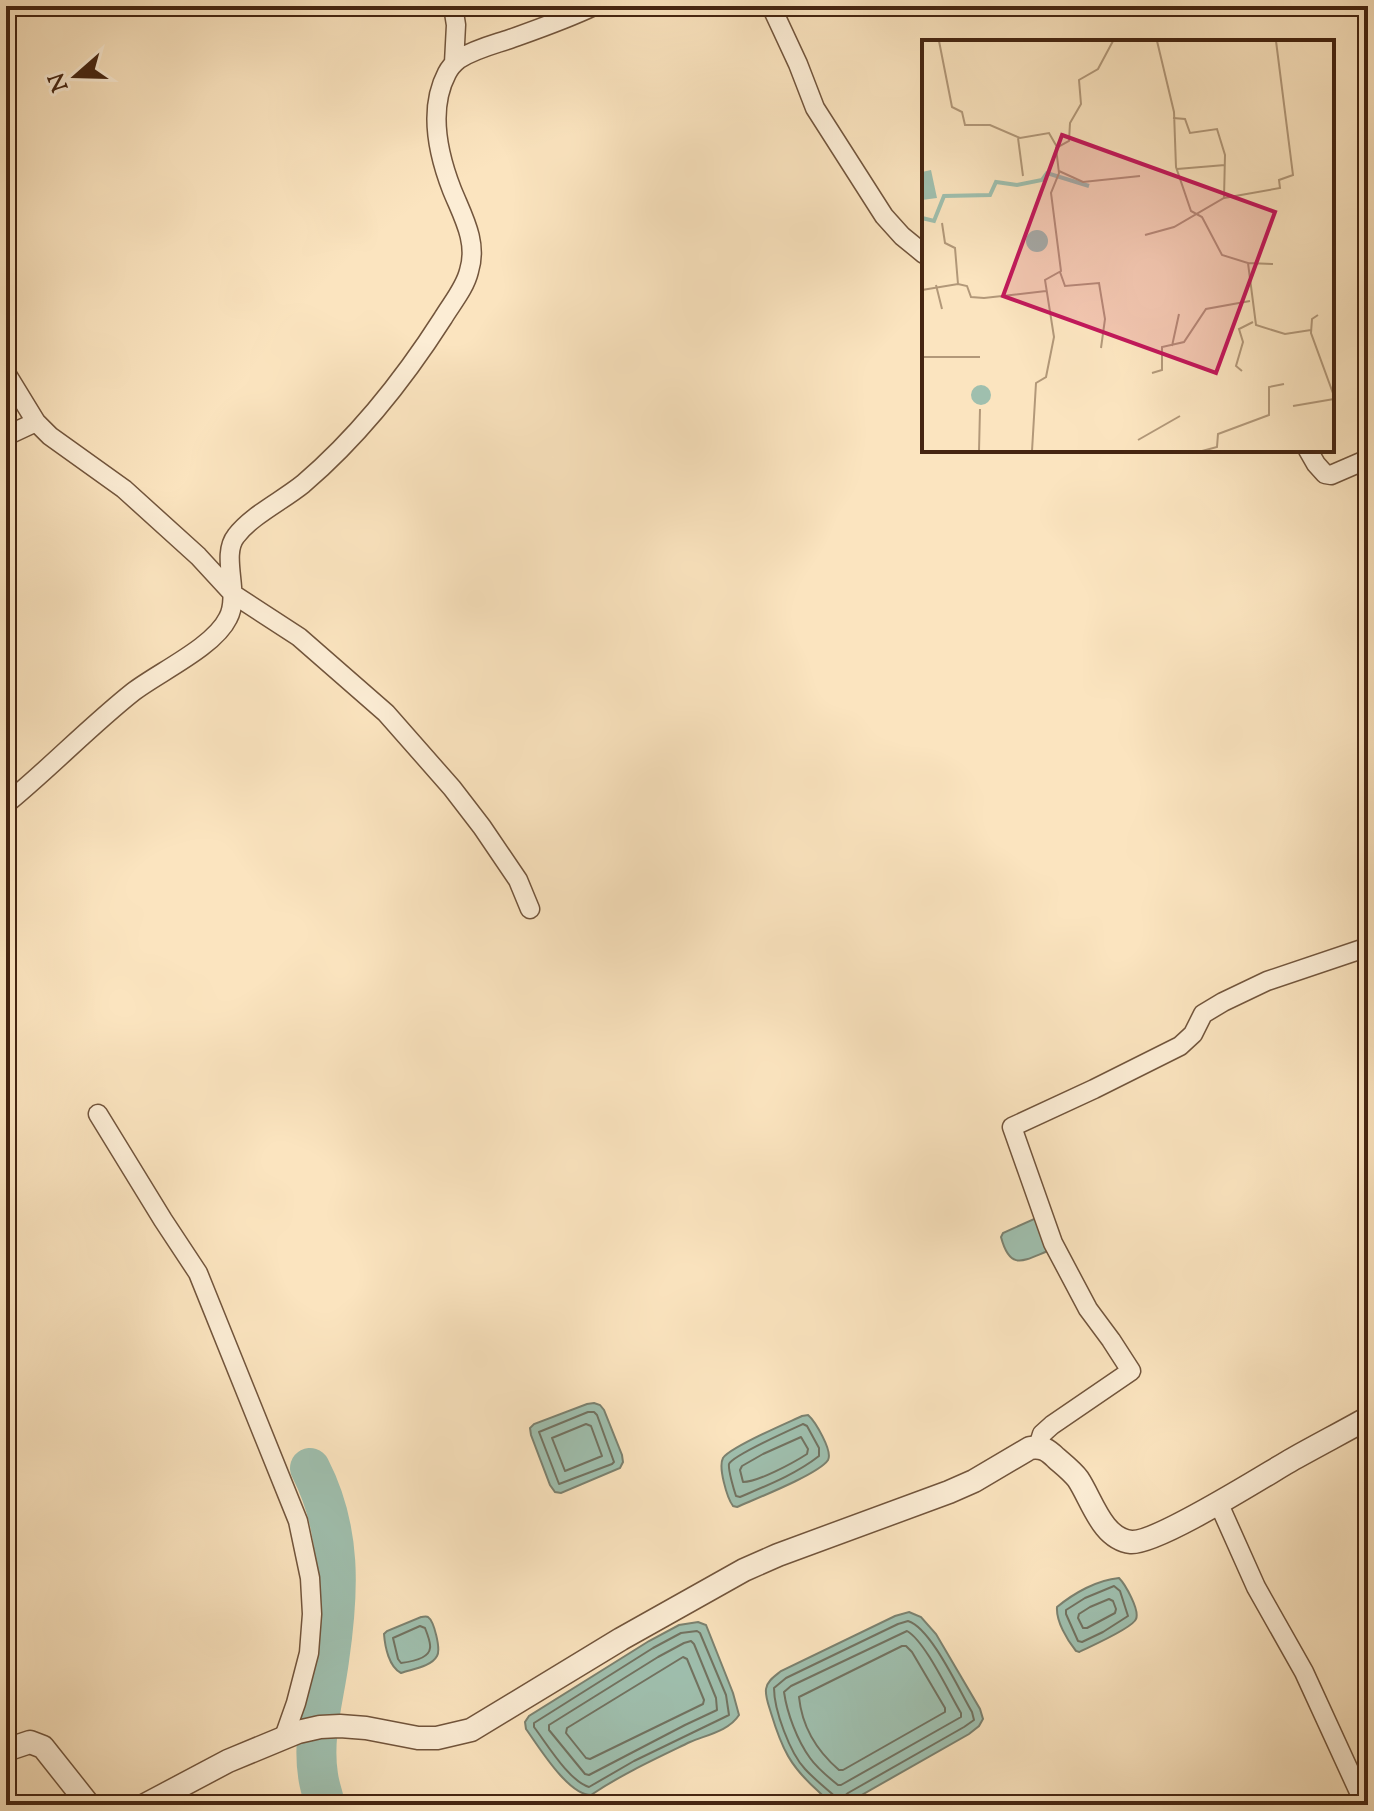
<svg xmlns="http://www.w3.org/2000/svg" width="1374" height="1811" viewBox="0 0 1374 1811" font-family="'Sorts Mill Goudy',serif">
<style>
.water{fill:#9fbfae;stroke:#7b816f;stroke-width:2}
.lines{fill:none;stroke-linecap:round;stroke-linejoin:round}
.shore{stroke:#727260;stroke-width:2}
.river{stroke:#9fbfae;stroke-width:40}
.minor-casing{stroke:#72553c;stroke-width:21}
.tertiary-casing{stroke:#72553c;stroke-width:25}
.minor{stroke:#fcedd5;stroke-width:18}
.tertiary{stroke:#fcedd5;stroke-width:22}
.inset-river{fill:none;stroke:#9fbfae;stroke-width:4}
.inset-road{fill:none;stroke:#b29879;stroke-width:2}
.view{fill:#c2185b;fill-opacity:0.15;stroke:#c2185b;stroke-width:4}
.inset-edge{fill:none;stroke:#452511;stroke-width:4}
</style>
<rect width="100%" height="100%" fill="#fbe4bf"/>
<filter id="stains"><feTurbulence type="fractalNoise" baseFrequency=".0025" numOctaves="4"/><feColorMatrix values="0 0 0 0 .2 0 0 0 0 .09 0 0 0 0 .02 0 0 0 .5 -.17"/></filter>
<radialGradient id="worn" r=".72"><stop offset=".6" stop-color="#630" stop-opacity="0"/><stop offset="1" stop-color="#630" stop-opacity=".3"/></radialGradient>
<path class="water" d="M1034 1219 1037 1220 1048 1251C1023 1261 1010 1271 1001 1237L1003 1233Z
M594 1403 600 1405 604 1410 622 1455 623 1462 620 1468 561 1493 555 1492 550 1485 531 1435 530 1428 534 1424 587 1404Z
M808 1415C815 1421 833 1451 828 1460 819 1474 755 1499 737 1507L733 1506C727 1498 718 1467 723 1458 730 1447 787 1423 802 1416Z
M1119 1578C1125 1584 1140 1610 1136 1619 1133 1628 1089 1647 1079 1652L1076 1651C1067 1640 1056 1621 1057 1607 1074 1593 1097 1580 1119 1578Z
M909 1612 921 1617 936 1634 980 1709 983 1719 979 1726 969 1734 844 1805C831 1805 827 1800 818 1791 790 1766 782 1749 771 1713 769 1706 765 1697 766 1689 767 1681 775 1676 781 1671L895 1616Z
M421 1617C423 1617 426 1616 428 1617 434 1621 441 1649 437 1656 431 1667 412 1669 401 1673 389 1667 385 1647 384 1634L387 1631Z
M698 1622 706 1625 733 1693 739 1715C729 1731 706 1735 690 1742 657 1758 622 1774 591 1795 568 1795 539 1747 526 1729L525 1722 529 1716 649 1641 679 1625Z"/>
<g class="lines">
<path class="shore" d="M588 1412H594L597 1415 614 1462 612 1464 559 1484 539 1432Z
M586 1424 591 1426 602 1456 565 1471 552 1438Z
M803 1424 807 1426 819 1448V1456C796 1474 768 1485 740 1497L736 1496C734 1490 728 1470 729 1464 732 1456 792 1429 803 1424Z
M801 1437 808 1449 807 1454C793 1463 758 1482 743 1482L740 1470 742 1466 763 1454Z
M1114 1586 1120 1591 1128 1616 1103 1632 1082 1642 1078 1641 1066 1614V1610L1085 1598Z
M1109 1599 1113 1601 1116 1609 1115 1613 1087 1628H1083L1078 1618 1079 1614 1090 1607Z
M908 1621C931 1628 959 1690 972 1712L974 1720 964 1727 848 1793 841 1799H838C827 1789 815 1780 805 1769 790 1753 774 1710 774 1688L786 1678 898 1624Z
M420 1626 425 1628C427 1633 431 1643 430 1648 429 1659 409 1662 401 1663L398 1659 393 1638Z
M697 1631 700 1633 726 1695 729 1715 634 1761 589 1787C569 1781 547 1744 534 1727V1723L653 1648 681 1633Z
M907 1631C925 1641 949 1693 961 1713V1717L841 1785H838C828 1777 817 1768 810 1758 797 1740 787 1713 784 1692L791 1686Z
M684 1643 691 1641 694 1644 716 1698 717 1710 685 1725 589 1775 585 1774 549 1730V1725L658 1657Z
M902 1646H906L912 1652 945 1708V1712L843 1770H839C817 1751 802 1727 799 1697Z
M683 1657 687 1659 704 1700 703 1704 590 1759 586 1758 566 1733 567 1728Z"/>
<path class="river" d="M310 1468C342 1530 339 1592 329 1660 324 1698 312 1736 318 1775 319 1785 323 1795 325 1805"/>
<defs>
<path id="minor" d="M453 6 456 25 454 63
M771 6 798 64 815 108 884 216 902 236 924 254
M6 373 36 422 50 436 124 489 198 556 233 594 299 637 386 713 452 788 482 827 518 880 530 909
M6 436 36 422
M1308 450 1316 464 1325 474 1331 475 1368 459
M6 804C50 768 89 727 133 692 159 672 214 647 228 618 241 594 220 556 236 536 252 515 282 501 303 484 358 437 404 379 443 318 452 303 465 288 469 271 478 242 463 217 452 190 438 154 428 109 447 73 450 67 454 63 459 59 475 49 492 45 510 39 538 29 567 19 594 6
M98 1114 163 1220 198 1273 298 1521 310 1578 312 1614 309 1653 296 1703 284 1737
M1038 1447 1042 1434 1052 1425 1131 1371 1111 1340 1088 1309 1053 1243 1012 1127 1094 1089 1180 1046 1193 1034 1203 1014 1223 1002 1267 981 1368 947
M1218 1502 1256 1587 1304 1672 1365 1805"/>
<path id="tertiary" d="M6 1750 30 1742 43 1747 89 1805
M145 1805 228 1761 298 1732 320 1727 340 1726 366 1728 418 1738H437L471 1730 621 1639 744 1570 778 1555 949 1492 974 1481 1030 1448C1042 1446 1048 1450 1056 1458 1064 1465 1072 1471 1078 1479 1092 1500 1102 1539 1131 1542 1157 1544 1265 1475 1293 1459 1318 1445 1343 1432 1368 1418"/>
</defs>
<use href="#minor" class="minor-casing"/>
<use href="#tertiary" class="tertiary-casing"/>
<use href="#minor" class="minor"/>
<use href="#tertiary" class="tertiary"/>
</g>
<g transform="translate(922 40)">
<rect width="412" height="412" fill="#fbe4bf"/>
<path d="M9 130 15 158 0 160V132ZM104 201a11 11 0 1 1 22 0a11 11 0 1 1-22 0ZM49 355a10 10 0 1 1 20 0a10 10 0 1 1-20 0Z" fill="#9fbfae"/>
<path class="inset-river" d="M0 178 12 181 22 156 68 155 74 142 95 145 120 140 125 133 167 146"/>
<path class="inset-road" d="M17 1 30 67 40 72 43 85H68L98 98 127 93 135 107M235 1 252 72 254 127 269 171 280 177 300 215 326 223 334 285 363 294 389 290M251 78 263 79 268 93 295 89 303 115 302 158M96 98 101 136M255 129 303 125M137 131 161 142 218 136M20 183 23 203 33 208 36 244M223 195 252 187 302 158 358 148 357 140 371 135 354 1M326 223 351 224M138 232 143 246 177 243 183 279 179 308M14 245 20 269M0 250 36 244 45 246 49 257 62 258 124 251M396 275 390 279 389 293 412 356M250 306 257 274M0 317H58M320 331 314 326 321 302 317 289 331 282M230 333 240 330V307L262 302 284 269 328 261M371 366 412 359M216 400 258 376M57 411 58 369M110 411 114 343 124 337 132 297 123 240 139 231 129 153 137 133 134 108 147 101 148 83 159 64 157 40 176 29 191 1M280 411 295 407 296 394 347 375V347L362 344"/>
<path class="view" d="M140 95 353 172 294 333 81 256Z"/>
<rect width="412" height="412" class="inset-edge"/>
</g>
<rect width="1374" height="1811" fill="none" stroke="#fbe4bf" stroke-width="32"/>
<rect x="8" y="8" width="1358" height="1795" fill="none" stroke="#452511" stroke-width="4"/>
<rect x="16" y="16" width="1342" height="1779" fill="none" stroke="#452511" stroke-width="2"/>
<g transform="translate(76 76) rotate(250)" stroke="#fcedd5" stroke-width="6" paint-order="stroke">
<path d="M0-6L14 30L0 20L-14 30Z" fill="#452511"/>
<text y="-12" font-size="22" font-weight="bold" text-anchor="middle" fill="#452511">N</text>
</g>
<rect width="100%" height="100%" filter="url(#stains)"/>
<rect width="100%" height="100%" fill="url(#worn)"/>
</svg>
